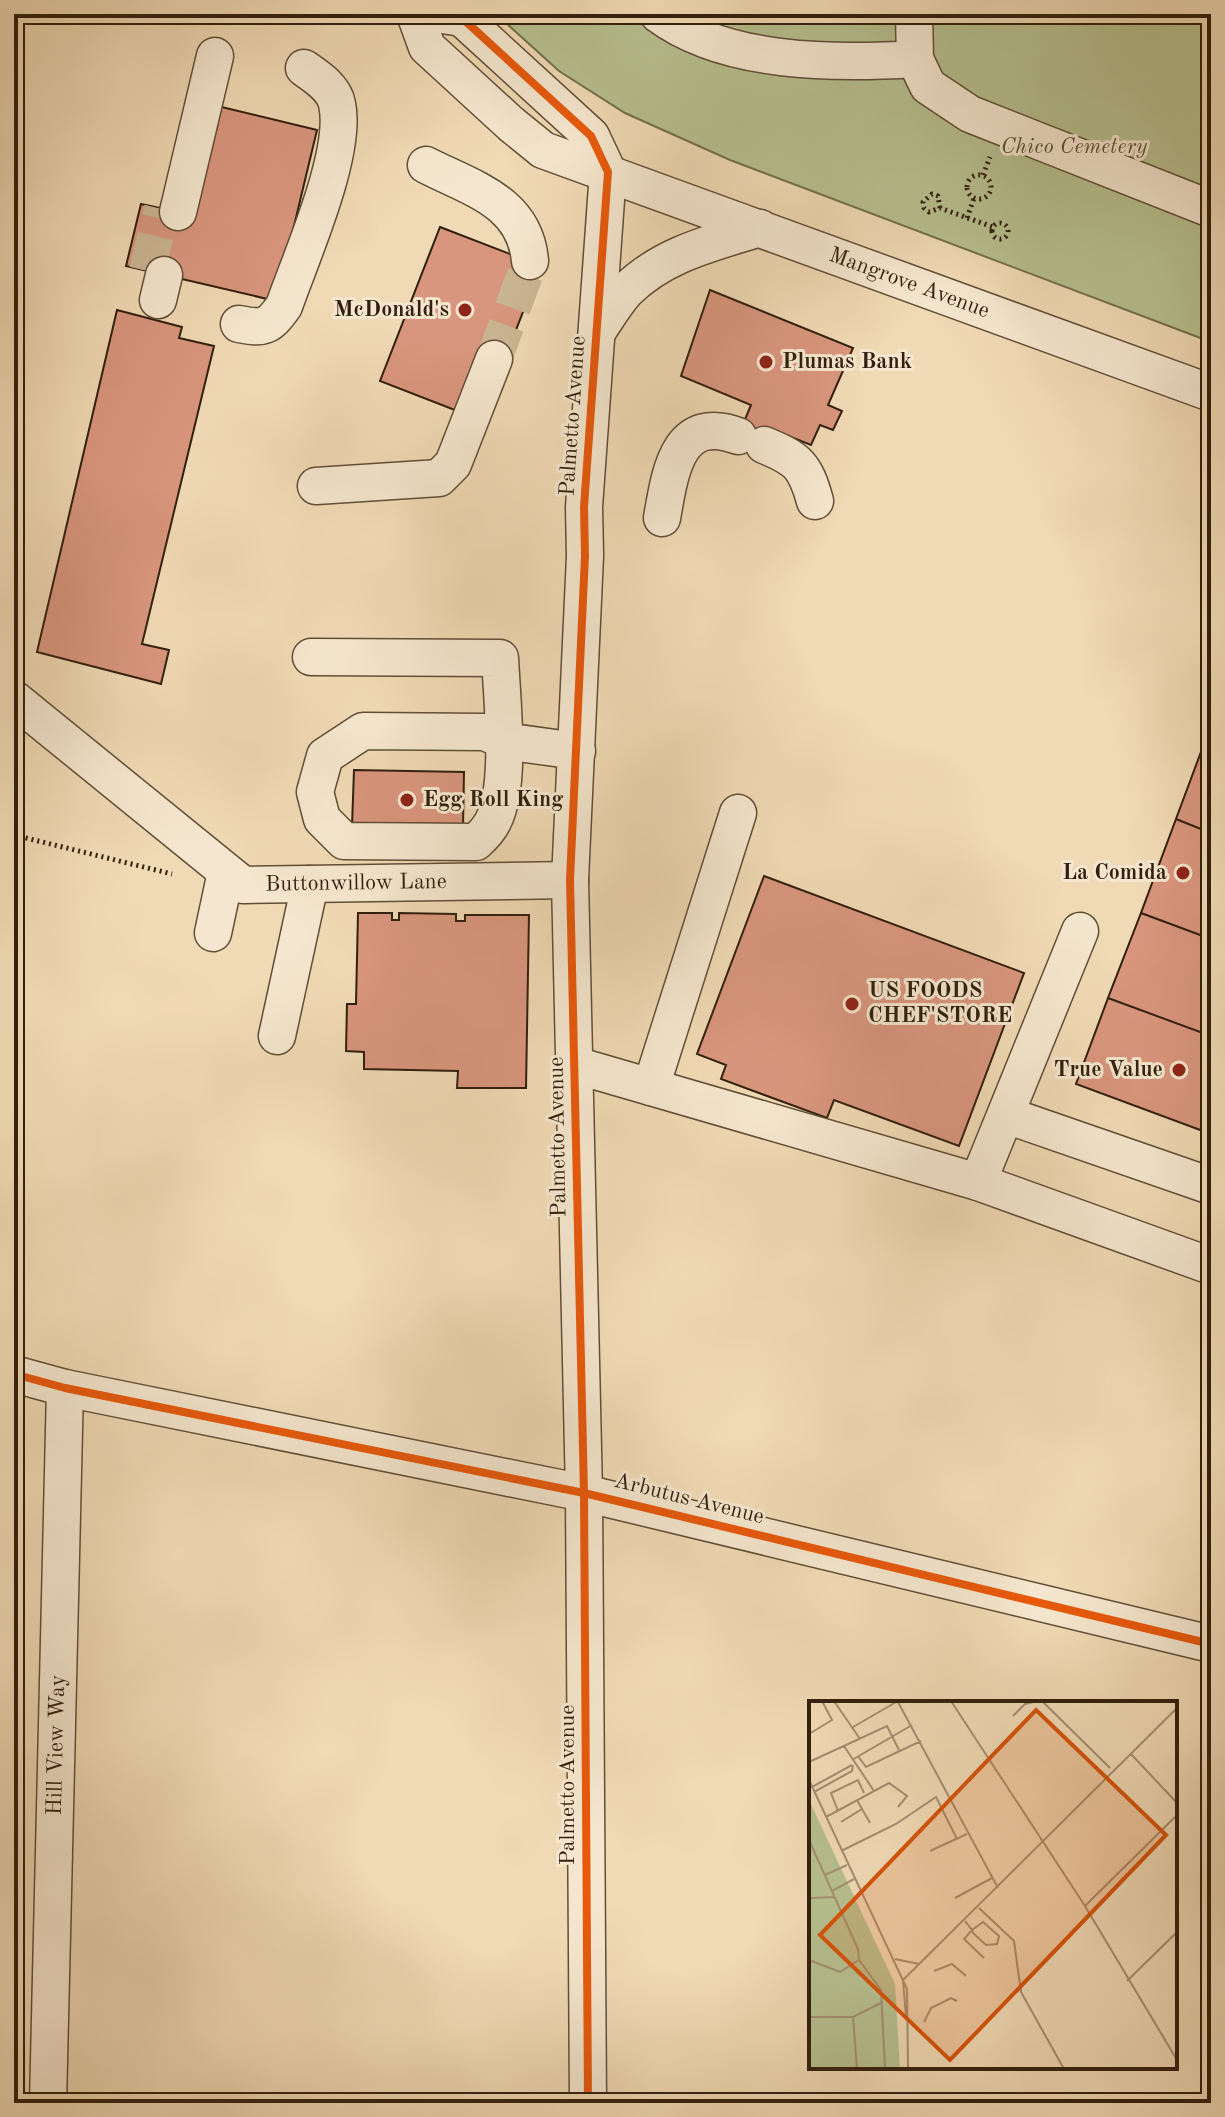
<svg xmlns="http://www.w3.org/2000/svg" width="1225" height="2117" viewBox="0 0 1225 2117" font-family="'Old Standard TT',serif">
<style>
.green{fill:#b7c090;stroke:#74704e;stroke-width:2}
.building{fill:#d9967e;stroke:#311f0d;stroke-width:2}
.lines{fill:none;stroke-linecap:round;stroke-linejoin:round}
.minor-tunnel{stroke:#cab593;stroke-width:36;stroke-dasharray:36 18;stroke-linecap:butt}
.minor-casing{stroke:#614e37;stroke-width:39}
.path{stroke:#311f0d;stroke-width:5;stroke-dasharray:2 4;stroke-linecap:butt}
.minor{stroke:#f5e7cf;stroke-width:36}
.cycleway-casing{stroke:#f5e7cf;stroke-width:13}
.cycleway{stroke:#e8590c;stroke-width:8}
.poi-dot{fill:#8f2418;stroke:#f5e7cf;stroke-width:3}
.labels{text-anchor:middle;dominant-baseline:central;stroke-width:6;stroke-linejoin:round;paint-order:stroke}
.park-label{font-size:22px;font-style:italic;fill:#594f34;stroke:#f5e7cf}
.street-label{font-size:22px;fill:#311f0d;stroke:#f5e7cf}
.poi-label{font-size:22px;font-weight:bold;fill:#311f0d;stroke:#f5e7cf;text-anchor:end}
.inset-road{fill:none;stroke:#a48f72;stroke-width:2}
.view{fill:#d6530c;fill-opacity:0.15;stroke:#d6530c;stroke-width:4}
.inset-edge{fill:none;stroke:#311f0d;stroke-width:4}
</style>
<rect width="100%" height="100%" fill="#f0dab5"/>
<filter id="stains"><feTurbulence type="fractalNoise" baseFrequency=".0025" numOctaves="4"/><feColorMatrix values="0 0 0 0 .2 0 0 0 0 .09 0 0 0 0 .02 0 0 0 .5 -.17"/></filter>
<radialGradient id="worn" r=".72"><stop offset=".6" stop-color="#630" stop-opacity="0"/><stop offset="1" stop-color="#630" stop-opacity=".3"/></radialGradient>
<path class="green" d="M496 14H1211V342L730 160 625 113 559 71Z"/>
<path class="building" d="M209 104 317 130 276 301 126 266 141 204 183 213Z
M440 227 541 266 503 363 460 412 380 381Z
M710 290 853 348 828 405 842 411 833 430 820 425 811 445 771 429 759 456 734 446 751 405 681 376Z
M117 310 182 327 179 338 214 346 142 644 169 650 161 684 37 652Z
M1211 725V833L1176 819Z
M354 770 464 772 463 828 352 826Z
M1176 819 1211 833V939L1141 913Z
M764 876 1024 973 959 1146 834 1100 827 1118 721 1079 726 1065 697 1054Z
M358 913H392V920H399V913L456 914V921H465V915H529L526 1088H457L458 1071 364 1069V1052L346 1051 347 1004H356Z
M1141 913 1211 939V1036L1108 998Z
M1108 998 1211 1036V1134L1076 1084Z"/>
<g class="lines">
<path class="minor-tunnel" d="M147 271 162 209
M494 359 530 261"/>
<defs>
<g id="minor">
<path id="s1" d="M415 14 427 47 511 124 543 150 1211 393"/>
<path d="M436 14 462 18 591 136 608 172 584 507 585 556 570 880 584 1493 588 2103"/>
<path d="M658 14C725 64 835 64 915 59L928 86 970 114 1211 209"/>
<path d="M914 14 915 59"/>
<path d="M426 165C473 189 525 202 530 261"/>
<path d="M178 212 215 56"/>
<path d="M158 300 164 275"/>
<path d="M239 324C264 329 269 327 284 306 301 257 348 152 337 104 334 88 317 77 304 68"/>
<path d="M597 332C606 319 615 303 626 291 663 254 712 243 760 228"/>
<path d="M764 445C798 459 805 465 815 501"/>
<path d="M316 486 439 478 453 464 494 359"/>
<path d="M662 518C670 473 677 413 738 436"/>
<path d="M311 657 500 658C502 701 511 779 495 817 491 827 485 834 476 842L344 841 322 819 315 792 325 756 363 731 485 732 504 741 577 751"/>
<path id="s2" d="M14 699 243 885 570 880"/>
<path d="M213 933 226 872"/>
<path d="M277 1036 310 884"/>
<path d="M575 1065 978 1182 1211 1266"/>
<path d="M651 1087 738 813"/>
<path d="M1006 1115 1211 1186"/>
<path d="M978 1182 1080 931"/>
<path d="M14 1374 65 1388 584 1493 1211 1644"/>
<path id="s3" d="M48 2103 65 1388"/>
</g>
</defs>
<use href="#minor" class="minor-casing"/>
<path class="path" d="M967 187a12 12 0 1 1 24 0a12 12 0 1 1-24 0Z
M983 175 990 157
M940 208 938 196 932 194 923 202 924 208 929 212 940 208 993 227
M967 218 974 198
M992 231a8 8 0 1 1 16 0a8 8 0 1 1-16 0Z
M14 835 172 874"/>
<use href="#minor" class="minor"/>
<defs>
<path id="cycleway" d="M436 14 462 18 591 136 608 172 584 507 585 556 570 880 584 1493 588 2103
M14 1374 65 1388 584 1493 1211 1644"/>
</defs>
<use href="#cycleway" class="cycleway-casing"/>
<use href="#cycleway" class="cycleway"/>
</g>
<g class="poi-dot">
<circle cx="465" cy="310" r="8"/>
<circle cx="766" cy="362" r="8"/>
<circle cx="407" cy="800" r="8"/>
<circle cx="1183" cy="873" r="8"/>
<circle cx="852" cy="1004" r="8"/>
<circle cx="1179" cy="1070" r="8"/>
</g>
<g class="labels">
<g class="park-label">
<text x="1074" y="147">Chico Cemetery</text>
</g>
<g class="street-label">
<text stroke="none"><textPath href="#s1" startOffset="580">Mangrove Avenue</textPath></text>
<text transform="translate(573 416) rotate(-86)">Palmetto Avenue</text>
<text stroke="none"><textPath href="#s2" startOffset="408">Buttonwillow Lane</textPath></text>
<text transform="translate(558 1137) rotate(-91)">Palmetto Avenue</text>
<text transform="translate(689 1499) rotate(14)">Arbutus Avenue</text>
<text stroke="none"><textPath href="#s3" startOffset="358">Hill View Way</textPath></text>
<text transform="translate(568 1785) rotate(-90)">Palmetto Avenue</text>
</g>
<g class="poi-label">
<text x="449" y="310">McDonald's</text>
<text x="782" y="362" text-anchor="start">Plumas Bank</text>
<text x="423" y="800" text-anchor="start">Egg Roll King</text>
<text x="1167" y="873">La Comida</text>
<text x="868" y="991" text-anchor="start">US FOODS<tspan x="868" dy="25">CHEF'STORE</tspan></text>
<text x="1163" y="1070">True Value</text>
</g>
</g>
<g transform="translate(809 1701)">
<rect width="368" height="368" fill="#f0dab5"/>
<path d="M0 99 86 283 91 368H0Z" fill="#b7c090"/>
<path class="inset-road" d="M25 0 51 38M142 0 276 205 368 359M233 0 301 67M89 1 189 187M204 15 216 3 229 0M44 26 89 0M0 33 23 19 13 0M35 45 65 90M322 53 368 102M49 55 57 66 112 40M43 59 103 24M0 61 78 25 90 49M0 79 98 288 99 368M3 86 43 64M5 91 43 70 44 64M48 99 61 122M29 110 22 92 49 79 55 92M17 116 80 82 98 95 89 106M32 121 53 108M0 139 49 248 50 259 72 289 76 368M32 150 87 123 127 96 148 138M121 150 158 133M16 174 38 164M23 190 45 178M0 197 26 196M146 197 183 177M276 205 368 114M170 207 205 240 212 291 255 368M156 220 163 229 164 232 177 244 188 243 190 235 174 221 163 229 155 238 175 257M86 258 110 263M0 259 31 271 50 259M125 270 143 263 157 275M94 279 368 7M94 279 97 315M318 280 368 231M0 316H44L74 301M44 316 48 368M115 321 122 307 142 297 148 300"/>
<path class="view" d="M227 9 357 134 141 359 11 234Z"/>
<rect width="368" height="368" class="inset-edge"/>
</g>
<rect width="1225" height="2117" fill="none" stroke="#f0dab5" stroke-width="48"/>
<rect x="16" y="16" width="1193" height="2085" fill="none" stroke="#311f0d" stroke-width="4"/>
<rect x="24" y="24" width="1177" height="2069" fill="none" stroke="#311f0d" stroke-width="2"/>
<rect width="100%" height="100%" filter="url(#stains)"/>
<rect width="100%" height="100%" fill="url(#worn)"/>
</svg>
